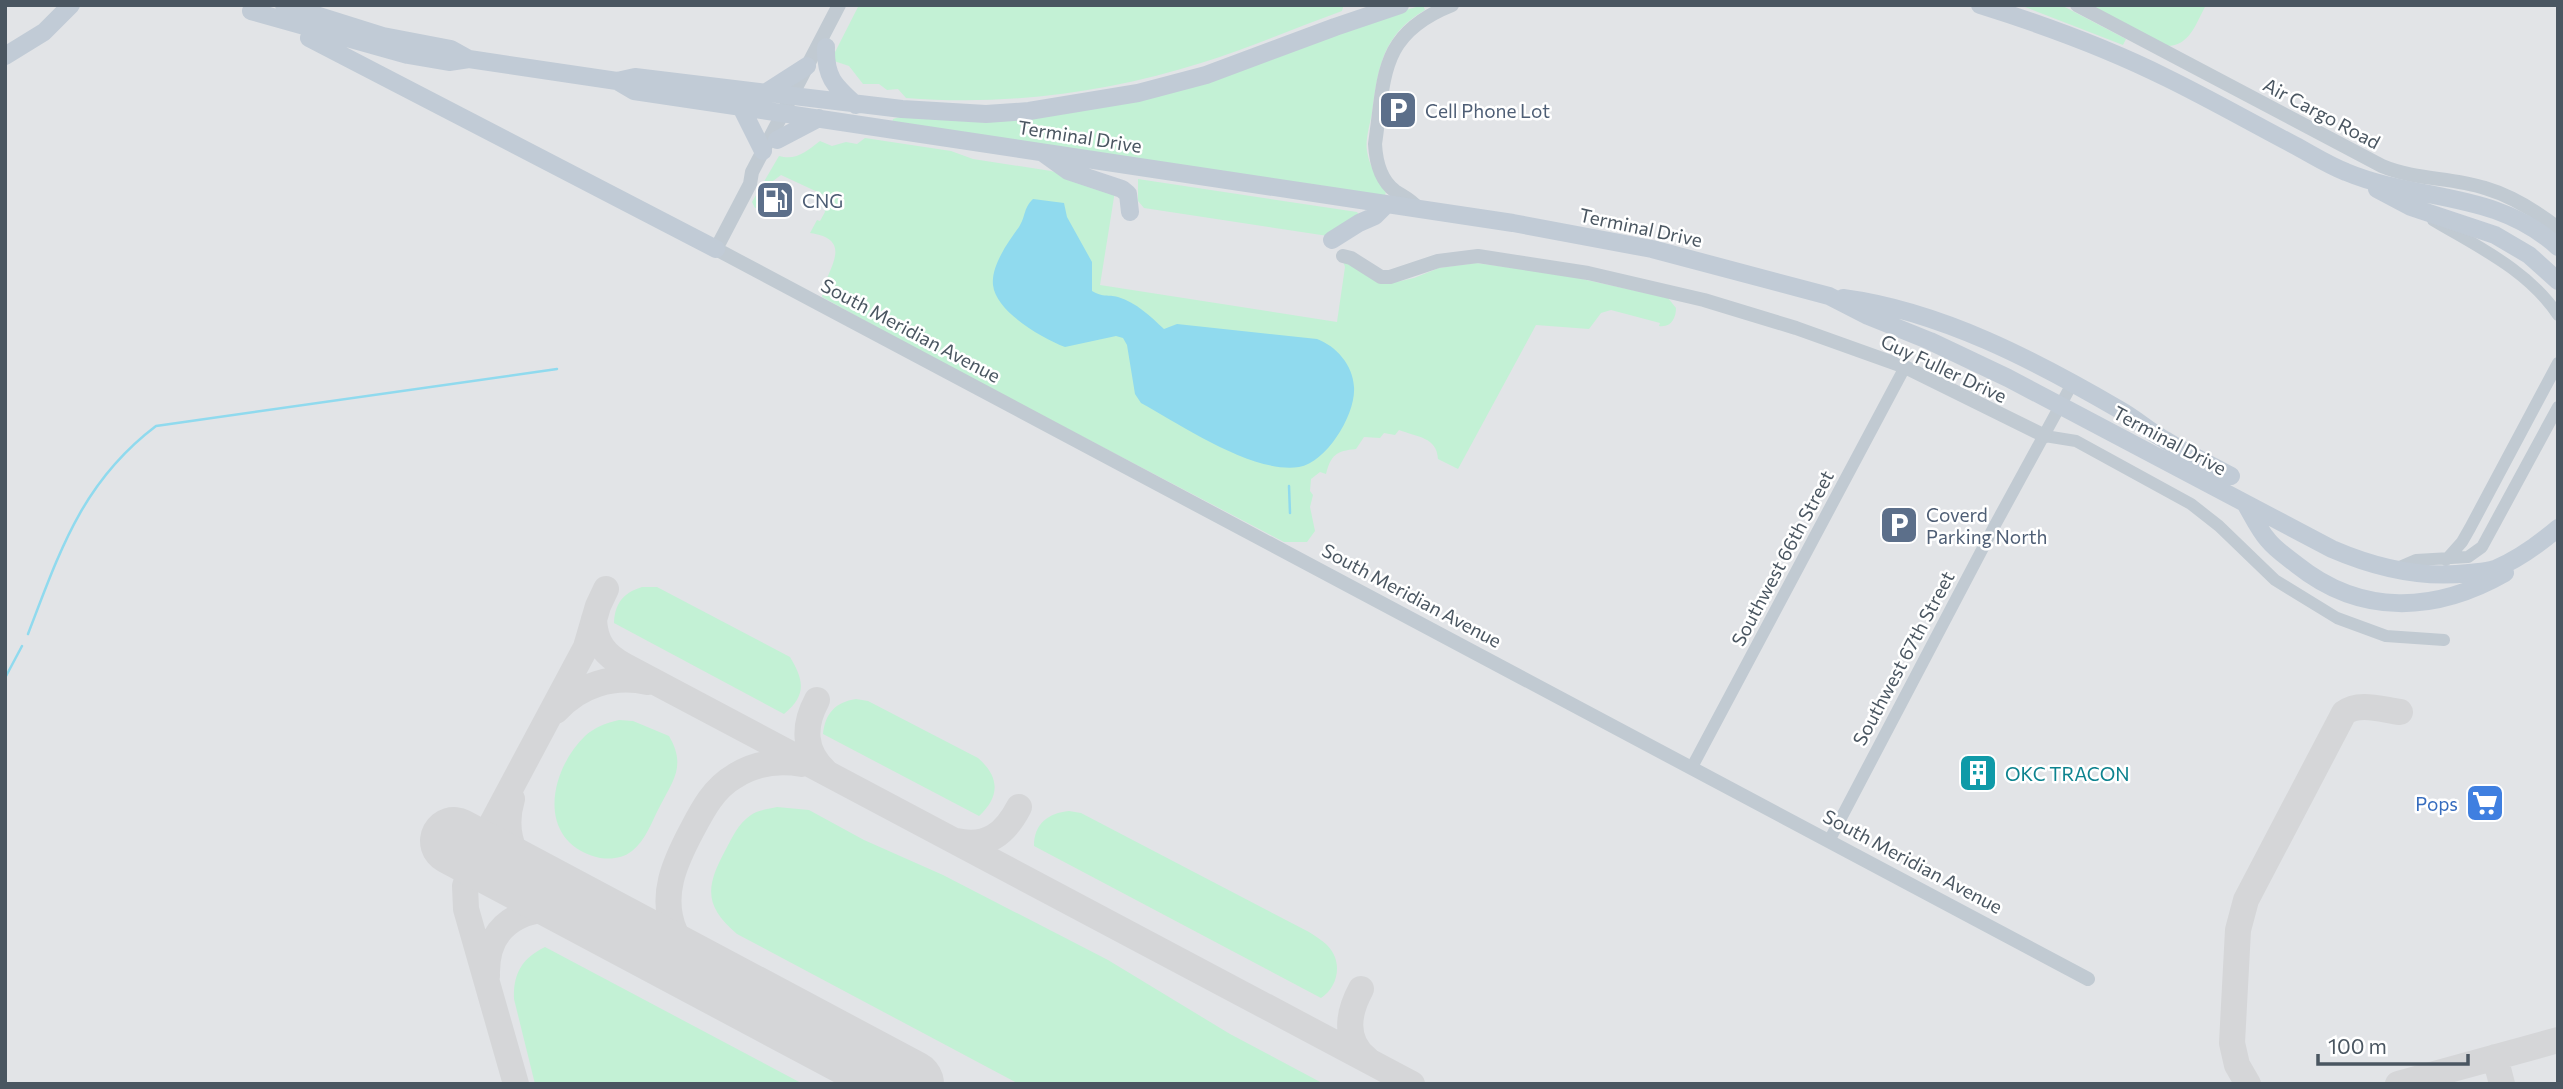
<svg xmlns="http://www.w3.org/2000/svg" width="2563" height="1089" viewBox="0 0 2563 1089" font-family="Commissioner,sans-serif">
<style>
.airport{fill:#e2e4e7}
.green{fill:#c3f1d5}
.water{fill:#90daee}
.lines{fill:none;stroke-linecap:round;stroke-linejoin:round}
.stream{stroke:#90daee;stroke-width:2.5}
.taxiway{stroke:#d5d6d8;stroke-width:26}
.runway{stroke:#d5d6d8;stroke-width:68}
.minor{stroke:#c1cad2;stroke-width:12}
.tertiary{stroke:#c1cad2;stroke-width:14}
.secondary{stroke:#c1cbd6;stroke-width:18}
.labels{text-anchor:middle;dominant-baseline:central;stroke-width:5;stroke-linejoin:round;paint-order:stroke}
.service-label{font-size:19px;fill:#4e5e75;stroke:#fff;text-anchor:start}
.street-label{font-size:19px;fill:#4a5661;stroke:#fff}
.culture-label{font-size:19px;fill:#0d838f;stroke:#fff;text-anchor:start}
.shop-label{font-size:19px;fill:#366cbe;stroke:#fff;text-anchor:end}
</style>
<rect width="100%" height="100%" fill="#f5f3f3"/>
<path class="airport" d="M5 5H2558V1084H5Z"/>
<path class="green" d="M859 5H1343V7L1342 11C1295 28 1249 48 1201 63 1105 93 1006 106 906 98L898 89 887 90 879 84H863L849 66 831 60Z
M1423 5 1425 10C1382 35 1378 68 1372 113 1370 124 1365 140 1367 151 1369 166 1378 179 1386 191L1385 196 892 123 893 119 903 116 1047 115Z
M2020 5H2061L2126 39 2123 45Z
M2087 5H2206C2196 23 2190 46 2167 46Z
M865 138 951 151 973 159 1051 171 1115 191 1100 285 1337 322 1345 267 1343 261 1387 284 1414 278 1439 268 1476 263 1564 275 1668 298 1676 308C1676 318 1671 328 1659 326L1660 323 1611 310 1601 313 1589 329 1536 325 1458 469 1438 459C1437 437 1417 437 1399 430L1395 435 1384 433 1380 438 1364 437 1356 449C1336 451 1331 455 1326 474L1320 472 1311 479 1310 491 1313 495 1310 507 1315 531 1307 542H1284L936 360 822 297C822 274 859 240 810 233L817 220 820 221 825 212 824 207 820 205 824 195 781 175 773 181 760 207 755 208 752 202 779 156C796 161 807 151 820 141L832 146 846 142 857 144Z
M1138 179 1357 212 1360 216 1328 236 1144 208 1138 201Z
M642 587H657L790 657C803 679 808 694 784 714L614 623C615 603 623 593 642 587Z
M856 699 868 701 978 758C1000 777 1000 797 979 816L823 734C825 714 835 702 856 699Z
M619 720 633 721 669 736C686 765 674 779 660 806 652 821 646 840 632 851 622 859 608 860 596 857 536 840 549 771 585 736 595 727 606 723 619 720Z
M777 807 809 810 864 840 943 875 1108 960 1230 1034 1324 1084H1019L737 934C703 905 706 886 726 849 733 836 738 824 751 815 758 810 769 809 777 807Z
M1069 811 1081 813 1309 932C1315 936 1322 940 1327 945 1343 961 1339 986 1321 998L1034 846C1034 824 1048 813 1069 811Z
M545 947 803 1084H535L514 999C513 974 522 958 545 947Z"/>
<path class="water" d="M1033 199 1064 203 1067 217 1092 262V291C1105 298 1107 294 1118 297 1137 303 1150 316 1164 329L1177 324 1317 339C1336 346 1353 365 1354 387 1356 414 1327 462 1299 467 1253 474 1181 425 1141 403L1135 394 1127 345 1123 338 1116 336 1065 347C1042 338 996 312 993 285 991 266 1008 242 1019 227 1026 216 1023 209 1033 199Z"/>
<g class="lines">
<path class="stream" d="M1289 486 1290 513
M28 634C60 551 82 482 156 426L557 369
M5 678 22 646"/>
<path class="taxiway" d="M594 619C595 643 605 655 625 666L1412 1084
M817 700C803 726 803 751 826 772
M556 711C579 685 614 674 648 682
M512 799C500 839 519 869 551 893
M956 841C987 848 1005 834 1019 807
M487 976C485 914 537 902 587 912
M1361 989C1348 1013 1343 1040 1367 1059
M745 996C717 978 689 964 675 932 659 896 675 862 692 830 703 809 714 788 735 776 755 763 778 760 802 764
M2495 1057 2502 1084
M516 1084 466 909 465 886 476 853 586 647 598 606 606 589
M2248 1084 2237 1065 2232 1043 2238 930 2246 900 2344 713C2359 701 2383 710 2400 712
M2398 1084 2558 1040"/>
<path class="runway" d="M454 841 910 1084"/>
<path class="minor" d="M2433 220C2478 247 2528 270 2558 315
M2045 436 2076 441 2191 504 2219 526 2275 580 2337 618 2386 636 2444 640
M2446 560 2462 542 2470 528 2558 363
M2395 569 2416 560 2468 557 2482 547 2558 407
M1692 767 1905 367
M1829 841 1995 525 2072 384"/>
<path class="tertiary" d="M839 5 763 151 752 172 750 184 716 249 2088 979
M2077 5 2382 166C2415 180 2451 177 2485 188 2512 196 2536 211 2558 228
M1418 208C1410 199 1404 197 1395 191 1380 180 1376 162 1375 144 1385 76 1379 34 1452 5
M1343 256 1351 258 1381 277H1390L1438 261 1478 256 1588 273 1704 300 1796 328 1905 367 2045 436"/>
<path class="secondary" d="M284 5 383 36 451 49 469 59
M1980 5C2044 25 2107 48 2167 78 2210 99 2252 123 2294 145 2311 154 2328 165 2346 172 2418 202 2495 190 2558 247
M251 11 408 55 449 62 469 59 617 81 634 91 1513 223 1652 249 1829 296 1868 316 1930 341 2008 378 2332 549C2376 568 2421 579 2469 573 2477 572 2487 572 2495 569 2519 559 2538 545 2558 528
M309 38 716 249
M826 47C825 78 835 86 856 105
M5 56 44 32 71 5
M617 81 635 77 902 109 986 114 1029 111 1138 93 1206 75 1335 27 1400 5
M765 93 807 66
M741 107 763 151
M777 140 819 118
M1043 153 1068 171 1122 189 1128 194 1130 212
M2377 189 2411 207 2495 235 2529 255 2558 281
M1332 240 1359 223 1375 216 1387 204
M1843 298C1941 311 2036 361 2120 410 2136 419 2149 431 2165 440 2186 453 2209 464 2231 476
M2245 503C2252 515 2259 530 2268 540 2276 550 2287 557 2297 565 2361 616 2435 613 2505 573"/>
</g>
<defs>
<symbol id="parking-square" viewBox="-11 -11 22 22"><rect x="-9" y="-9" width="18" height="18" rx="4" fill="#5c6f8a" stroke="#fff"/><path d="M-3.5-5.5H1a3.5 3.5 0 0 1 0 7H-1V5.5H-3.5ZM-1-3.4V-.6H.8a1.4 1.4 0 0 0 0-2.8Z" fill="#fff"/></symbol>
<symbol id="fuel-square" viewBox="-11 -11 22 22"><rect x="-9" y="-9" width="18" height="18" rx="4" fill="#5c6f8a" stroke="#fff"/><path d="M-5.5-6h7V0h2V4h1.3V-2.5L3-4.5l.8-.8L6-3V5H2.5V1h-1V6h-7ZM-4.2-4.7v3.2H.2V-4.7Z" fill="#fff"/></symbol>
<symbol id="building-square" viewBox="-11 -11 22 22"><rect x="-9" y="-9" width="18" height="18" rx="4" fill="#0f9aa8" stroke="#fff"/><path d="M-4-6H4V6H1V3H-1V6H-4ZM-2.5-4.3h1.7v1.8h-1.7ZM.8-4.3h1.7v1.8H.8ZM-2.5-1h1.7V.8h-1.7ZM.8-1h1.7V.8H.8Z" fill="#fff"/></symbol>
<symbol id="supermarket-square" viewBox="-11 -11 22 22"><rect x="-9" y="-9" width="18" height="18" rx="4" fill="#3f7fe0" stroke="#fff"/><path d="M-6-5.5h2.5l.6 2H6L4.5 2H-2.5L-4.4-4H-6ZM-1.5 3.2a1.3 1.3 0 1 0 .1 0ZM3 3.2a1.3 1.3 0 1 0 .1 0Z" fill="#fff"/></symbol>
</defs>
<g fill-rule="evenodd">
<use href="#parking-square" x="1376" y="88" width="44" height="44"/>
<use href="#fuel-square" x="753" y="178" width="44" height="44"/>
<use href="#parking-square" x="1877" y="503" width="44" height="44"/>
<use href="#building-square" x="1956" y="751" width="44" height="44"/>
<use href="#supermarket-square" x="2463" y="781" width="44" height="44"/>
</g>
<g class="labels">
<g class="service-label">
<text x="1425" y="110">Cell Phone Lot</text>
<text x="802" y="200">CNG</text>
<text x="1926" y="514">Coverd<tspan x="1926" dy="22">Parking North</tspan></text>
</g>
<g class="street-label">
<text transform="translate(2322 113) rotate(28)">Air Cargo Road</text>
<text transform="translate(1080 136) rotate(9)">Terminal Drive</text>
<text transform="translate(1641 227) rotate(12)">Terminal Drive</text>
<text transform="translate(911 330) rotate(28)">South Meridian Avenue</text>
<text transform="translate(1944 368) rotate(25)">Guy Fuller Drive</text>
<text transform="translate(2170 440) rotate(28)">Terminal Drive</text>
<text transform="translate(1782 558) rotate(-62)">Southwest 66th Street</text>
<text transform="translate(1412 595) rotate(28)">South Meridian Avenue</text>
<text transform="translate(1903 658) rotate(-62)">Southwest 67th Street</text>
<text transform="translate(1913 861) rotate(28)">South Meridian Avenue</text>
</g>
<g class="culture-label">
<text x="2005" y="773">OKC TRACON</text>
</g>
<g class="shop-label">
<text x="2458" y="803">Pops</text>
</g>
</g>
<rect width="2563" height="1089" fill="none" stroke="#4a5661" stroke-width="14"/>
<path d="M2318 1054v10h150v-10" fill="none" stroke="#4a5661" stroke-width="3.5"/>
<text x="2328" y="1054" font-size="21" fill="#4a5661" stroke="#ffffff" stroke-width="5" paint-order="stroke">100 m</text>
</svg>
